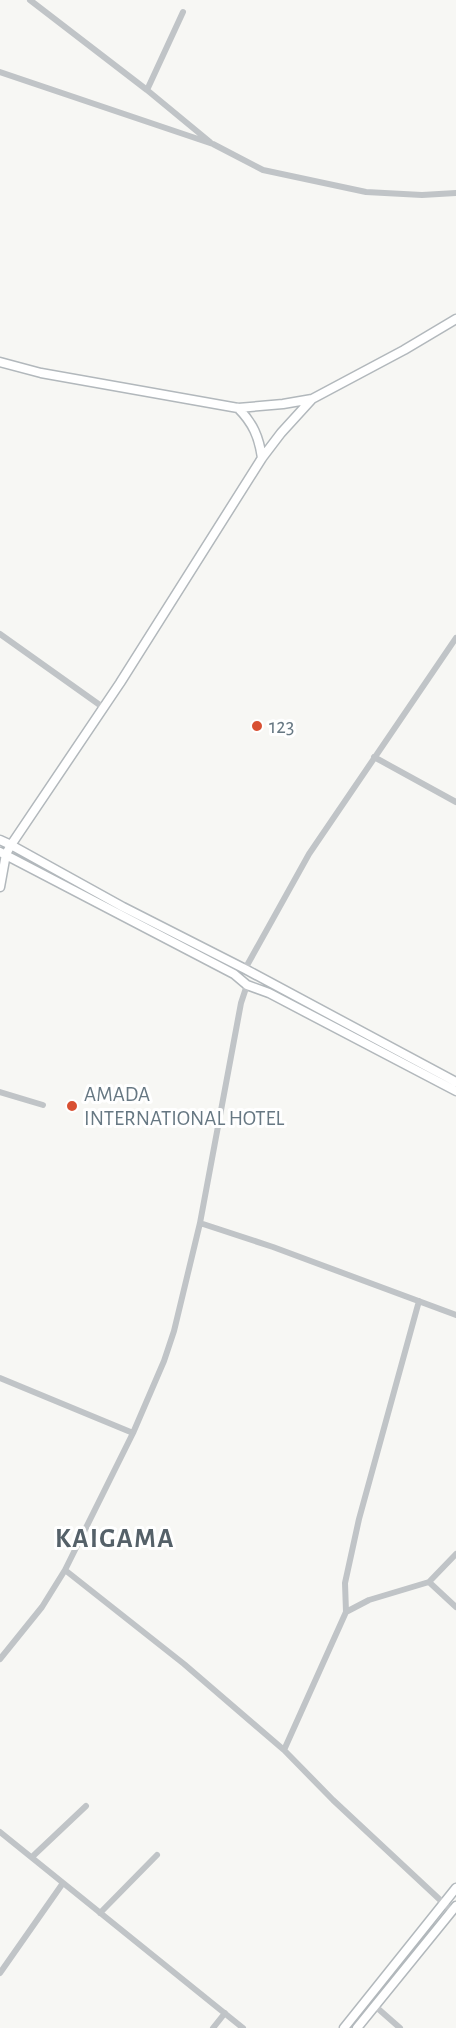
<svg xmlns="http://www.w3.org/2000/svg" width="456" height="2028" viewBox="0 0 456 2028" font-family="'Alegreya Sans',sans-serif">
<style>
.lines{fill:none;stroke-linecap:round;stroke-linejoin:round}
.secondary-casing{stroke:#b2b8bc;stroke-width:11}
.street{stroke:#c0c4c7;stroke-width:6}
.secondary{stroke:#fff;stroke-width:8}
.poi-dot{fill:#d85032;stroke:#fff;stroke-width:2}
.labels{text-anchor:middle;dominant-baseline:central;stroke-width:6;stroke-linejoin:round;paint-order:stroke}
.poi-label{font-size:21px;fill:#677883;stroke:#fff;text-anchor:start}
.district-label{font-size:27px;font-weight:bold;letter-spacing:1.5px;fill:#556169;stroke:#fff}
</style>
<rect width="100%" height="100%" fill="#f7f7f4"/>
<g class="lines">
<defs>
<path id="secondary" d="M0 362 41 373 238 408 283 404 312 399 404 350 456 319
M238 408C253 423 259 437 262 458
M0 840 11 845 123 907 245 969 456 1082
M0 852 234 974 247 985 269 993 456 1091
M0 887 6 854 11 845 120 683 262 458 281 433 312 399
M344 2028 456 1888
M357 2028 456 1906"/>
</defs>
<use href="#secondary" class="secondary-casing"/>
<path class="street" d="M30 0 147 90 210 142
M0 72 213 144 263 170 366 192 422 195 456 193
M147 90 183 12
M0 634 104 708
M374 757 456 802
M245 969 309 854 456 638
M0 1092 43 1105
M200 1223 273 1247 456 1315
M0 1378 133 1433
M65 1570 184 1664 284 1750 333 1800 452 1911
M429 1582 456 1607
M346 1612 345 1583 359 1519 419 1301
M0 1659 42 1607 65 1570 133 1433 164 1361 174 1331 200 1223 241 1003 247 985
M284 1750 346 1612 369 1600 429 1582 456 1554
M0 1832 243 2028
M32 1857 86 1806
M100 1913 157 1855
M0 1973 63 1883
M375 2006 400 2028
M213 2028 225 2013"/>
<use href="#secondary" class="secondary"/>
</g>
<g class="poi-dot">
<circle cx="257" cy="726" r="6"/>
<circle cx="72" cy="1106" r="6"/>
</g>
<g class="labels">
<g class="poi-label">
<text x="269" y="726">123</text>
<text x="84" y="1094">AMADA<tspan x="84" dy="24">INTERNATIONAL HOTEL</tspan></text>
</g>
<g class="district-label">
<text x="115" y="1538">KAIGAMA</text>
</g>
</g>
</svg>
